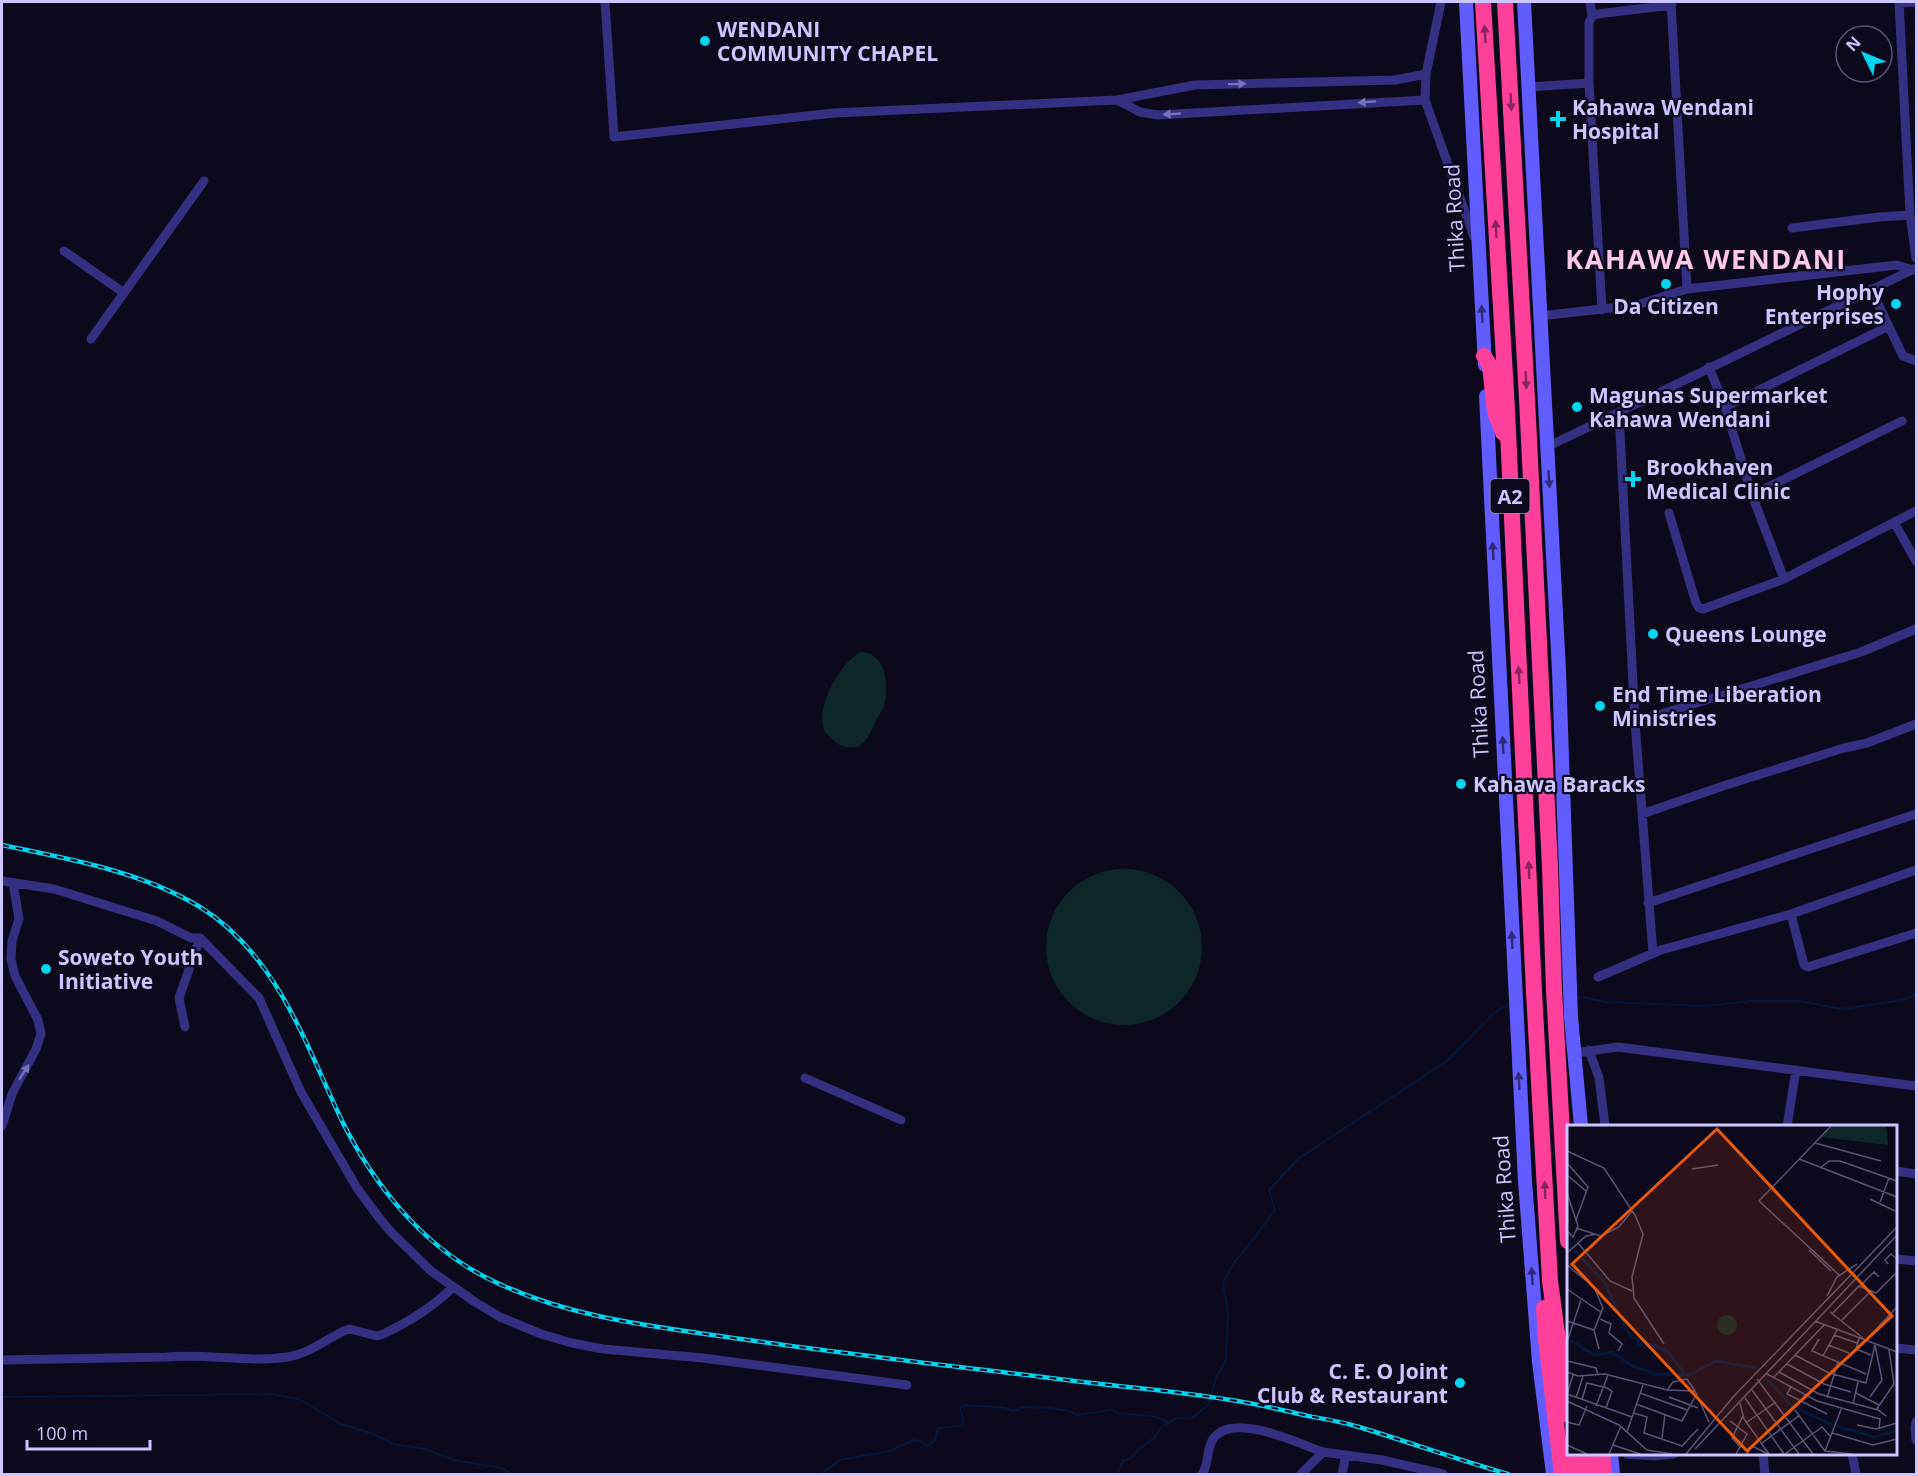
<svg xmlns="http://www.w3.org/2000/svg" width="1918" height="1476" viewBox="0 0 1918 1476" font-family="'Open Sans',sans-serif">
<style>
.green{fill:#0c2726}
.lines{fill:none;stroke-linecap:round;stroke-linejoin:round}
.stream{stroke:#04183b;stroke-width:2}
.street{stroke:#332f81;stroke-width:9}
.secondary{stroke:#615cff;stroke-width:14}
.highway{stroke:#ff409a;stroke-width:16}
.rail-casing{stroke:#00d6f0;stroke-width:4.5}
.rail{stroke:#0d091d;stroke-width:2;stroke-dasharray:7;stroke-linecap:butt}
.oneway{fill:#86245c}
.oneway2{fill:#7872ba}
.oneway3{fill:#2f2a77}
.poi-dot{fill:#00d6f0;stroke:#0d091d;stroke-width:2}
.labels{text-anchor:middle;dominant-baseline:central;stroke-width:4.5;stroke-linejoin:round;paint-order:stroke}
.shield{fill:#0d091d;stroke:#938dbb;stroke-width:1.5}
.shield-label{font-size:20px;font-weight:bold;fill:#ccc5ff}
.poi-label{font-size:21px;font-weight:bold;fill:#ccc5ff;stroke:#0d091d;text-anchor:start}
.street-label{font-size:21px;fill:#ccc5ff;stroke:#0d091d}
.district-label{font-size:27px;font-weight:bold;letter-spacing:1.5px;fill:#ffc7ea;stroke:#0d091d}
.inset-river{fill:none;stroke:#04183b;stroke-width:3}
.inset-road{fill:none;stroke:#595477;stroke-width:1.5}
.view{fill:#e8590c;fill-opacity:0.15;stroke:#e8590c;stroke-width:3}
.inset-edge{fill:none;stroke:#ccc5ff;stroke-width:3}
</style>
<rect width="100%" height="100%" fill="#0d091d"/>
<path class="green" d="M861 652C887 653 889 686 884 706 882 712 877 717 875 723 872 730 867 741 860 745 853 749 845 748 838 744 832 739 825 734 823 727 817 705 841 661 861 652Z
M1046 947a78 78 0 1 1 156 0a78 78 0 1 1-156 0Z"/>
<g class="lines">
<path class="stream" d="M1575 996 1607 1002 1707 1006 1750 1001H1799L1841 1009 1904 1000 1916 994
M2 1397 271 1394 299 1399 341 1424 374 1434 393 1444 425 1449 454 1460 501 1468 512 1474
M821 1474 840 1460 890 1451 913 1440 922 1442 927 1446C936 1442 936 1437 938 1428L962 1426 963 1419 960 1408 966 1405 1005 1408 1013 1411 1025 1407 1049 1408 1070 1411 1076 1415 1112 1410 1117 1413C1132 1416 1156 1413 1169 1423
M1117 1474 1123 1461 1130 1459 1139 1449 1154 1438 1163 1426 1175 1419 1192 1418 1209 1404 1216 1378 1226 1360 1228 1313 1223 1282 1233 1264 1256 1236 1275 1210 1269 1190 1298 1159 1448 1060 1495 1012 1511 1003"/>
<path class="street" d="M605 2 614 137 834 113 1117 100 1195 85 1395 80 1426 74
M1441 2 1426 74 1425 100 1474 237
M1590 2 1592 16
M1671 2 1687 289
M1899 2 1910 215 1916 258
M1899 3 1916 2
M1528 87 1589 83
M1117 100 1140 112 1158 115 1425 100
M1792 228 1879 217 1910 215
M64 251 124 293
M1871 289 1903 356 1916 361
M1602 310 1589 83V23L1592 16 1597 14 1672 5
M1540 316 1637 305 1687 289 1897 265 1913 270
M91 339 204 181
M1709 367 1725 407 1752 495 1784 579
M1725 407 1889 326
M1619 413 1635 722 1653 953
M1547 447 1916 268
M1752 495 1902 421
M1669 513 1696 603 1699 608 1703 609 1784 579 1916 511
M1894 522 1916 561
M1635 722 1861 652 1916 629
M1642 814 1723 786 1844 748 1867 743 1916 724
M2 881 54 889 157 921 191 938H200L259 998 301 1092 357 1188 380 1219 391 1232 431 1271 475 1302 500 1317 541 1334 572 1343 603 1349 703 1358 907 1385
M1648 903 1916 814
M1791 914 1804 965 1808 967 1916 933
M1598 977 1661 950 1791 914 1916 870
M185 1027 179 998 200 938
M1589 1050 1599 1078 1605 1126
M1575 1053 1618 1047 1916 1086
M805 1078 901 1120
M2 1126 12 1094 36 1049 41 1034 38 1020 15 976 11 959 12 941 19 919 13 883
M1787 1126 1796 1070
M1896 1171 1916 1174
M1896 1259 1916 1261
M1896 1348 1916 1350
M2 1360 166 1357C206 1353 248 1363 287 1357 309 1354 326 1339 346 1330L350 1329 377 1336 381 1335C407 1323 433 1307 453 1287
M1916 1422 1915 1428 1916 1440
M1627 1454 1655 1456 1674 1454
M1763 1454 1765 1474
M1852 1454 1856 1474
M1202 1474C1209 1465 1206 1450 1213 1439 1233 1411 1297 1443 1323 1452
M1301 1474 1323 1452 1382 1460 1443 1474
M1342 1474 1346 1455"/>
<path class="secondary" d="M1466 2 1485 365
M1524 2 1559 671 1571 1017 1581 1126
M1486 396 1525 1181 1539 1362 1553 1474
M1611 1454 1613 1474"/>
<path class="highway" d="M1483 2 1507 410 1534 992 1550 1281 1568 1415
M1505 2 1527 399 1550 867 1554 990 1568 1241
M1484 356 1490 366 1495 412 1503 433
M1544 1308 1546 1339 1562 1474
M1574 1454 1577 1474
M1590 1454 1592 1474
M1602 1454 1604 1474"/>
<defs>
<path id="rail" d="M2 845C69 859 140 871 200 907 277 955 305 1043 342 1121 374 1185 422 1245 487 1278 568 1319 659 1327 748 1340 854 1355 961 1367 1067 1380 1122 1387 1177 1391 1231 1400 1257 1404 1283 1410 1308 1416 1325 1419 1343 1422 1359 1427 1409 1442 1458 1460 1508 1474"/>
</defs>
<use href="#rail" class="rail-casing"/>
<use href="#rail" class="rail"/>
</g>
<defs><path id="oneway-solid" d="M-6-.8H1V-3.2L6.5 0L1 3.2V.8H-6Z" transform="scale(1.5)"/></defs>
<g class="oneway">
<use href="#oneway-solid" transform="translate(1485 34) rotate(-93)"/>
<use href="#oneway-solid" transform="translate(1511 102) rotate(87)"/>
<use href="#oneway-solid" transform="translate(1496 229) rotate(-93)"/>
<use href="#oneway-solid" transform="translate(1526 380) rotate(87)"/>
<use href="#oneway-solid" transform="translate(1519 675) rotate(-93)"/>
<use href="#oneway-solid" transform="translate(1529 870) rotate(-92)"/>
<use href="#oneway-solid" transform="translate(1545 1190) rotate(-93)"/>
</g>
<g class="oneway2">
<use href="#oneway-solid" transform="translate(1237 84) rotate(-1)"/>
<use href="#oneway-solid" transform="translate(1367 102) rotate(176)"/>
<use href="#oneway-solid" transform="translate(1172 114) rotate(177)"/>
<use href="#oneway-solid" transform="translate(24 1072) rotate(-57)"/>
</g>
<g class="oneway3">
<use href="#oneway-solid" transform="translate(1482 314) rotate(-93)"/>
<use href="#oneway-solid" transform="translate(1549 479) rotate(87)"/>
<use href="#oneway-solid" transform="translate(1493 551) rotate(-93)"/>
<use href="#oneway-solid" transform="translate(1503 745) rotate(-93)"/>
<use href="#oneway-solid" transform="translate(1512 940) rotate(-93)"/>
<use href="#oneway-solid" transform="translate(1519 1081) rotate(-93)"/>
<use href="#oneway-solid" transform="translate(1532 1276) rotate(-94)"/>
</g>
<g class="poi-dot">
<circle cx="705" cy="41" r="6"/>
<path d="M1555 110h6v6h6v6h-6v6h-6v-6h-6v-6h6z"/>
<circle cx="1666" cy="284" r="6"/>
<circle cx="1896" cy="304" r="6"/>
<circle cx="1577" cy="407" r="6"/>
<path d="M1630 470h6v6h6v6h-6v6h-6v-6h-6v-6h6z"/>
<circle cx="1653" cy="634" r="6"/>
<circle cx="1600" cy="706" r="6"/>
<circle cx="1461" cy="784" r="6"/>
<circle cx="46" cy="969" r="6"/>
<circle cx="1460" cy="1383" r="6"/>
</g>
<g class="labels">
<rect class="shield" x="1490.5" y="479" width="39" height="34" rx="4.5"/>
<g class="shield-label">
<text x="1510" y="496">A2</text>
</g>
<g class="poi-label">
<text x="717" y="29">WENDANI<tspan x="717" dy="24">COMMUNITY CHAPEL</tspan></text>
<text x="1572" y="107">Kahawa Wendani<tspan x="1572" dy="24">Hospital</tspan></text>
<text x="1884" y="292" text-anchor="end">Hophy<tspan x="1884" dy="24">Enterprises</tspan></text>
<text x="1666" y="306" text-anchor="middle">Da Citizen</text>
<text x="1589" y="395">Magunas Supermarket<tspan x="1589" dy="24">Kahawa Wendani</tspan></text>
<text x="1646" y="467">Brookhaven<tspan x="1646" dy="24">Medical Clinic</tspan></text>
<text x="1665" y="634">Queens Lounge</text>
<text x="1612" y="694">End Time Liberation<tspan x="1612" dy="24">Ministries</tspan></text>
<text x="1473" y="784">Kahawa Baracks</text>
<text x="58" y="957">Soweto Youth<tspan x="58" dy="24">Initiative</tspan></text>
<text x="1448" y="1371" text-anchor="end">C. E. O Joint<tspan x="1448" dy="24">Club &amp; Restaurant</tspan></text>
</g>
<g class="street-label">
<text transform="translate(1454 218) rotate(-93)">Thika Road</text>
<text transform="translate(1478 704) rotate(-93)">Thika Road</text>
<text transform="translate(1504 1189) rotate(-94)">Thika Road</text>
</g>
<g class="district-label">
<text x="1706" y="258">KAHAWA WENDANI</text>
</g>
</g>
<g transform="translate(1567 1125)">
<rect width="330" height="330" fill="#0d091d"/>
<path d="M264 1H319L321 20 254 12ZM150 200a10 10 0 1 1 20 0a10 10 0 1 1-20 0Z" fill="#0c2726"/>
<path class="inset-river" d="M0 117 38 158 58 203 66 213 72 214 70 219H84L100 226 117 248M3 215 27 230 45 227 67 242 90 249 123 250 149 236 188 243M199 253 225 281 266 300M269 301 307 312 330 306"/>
<path class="inset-road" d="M264 1 192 76 272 150M248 18 314 36M0 26 37 43 68 90 76 109 65 152 67 173 97 219M232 34 330 72M0 38 21 62 9 95M253 43 262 36H273L330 56M125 44 151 40M0 50 19 66M0 68 11 101 6 112 0 106M303 74 328 86M313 77 322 53M9 103 34 111 52 102 65 86M11 118 43 156 65 166M242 125 264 146M0 128 19 111 29 109M321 139 318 135 324 129 330 134M0 140 27 162 36 183 27 205 0 196M293 161 307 147 312 152M0 164 35 188M260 171 270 152 290 139M263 187 296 213M265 189 292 161 309 168 330 147M33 194 44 199 42 208 55 219 51 226M275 195 302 168M248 196 330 227M27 205 32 224M267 210 290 218M292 213 289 224 304 230M252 214 245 226 299 249M298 216 330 182M0 217 14 175M261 220 282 228M228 230 262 248 299 258 308 220M256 231 270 205M0 236 29 243 31 250M220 239 257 259 284 267M0 247 11 251 38 249 100 265 128 266 142 297M212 247 252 269 311 285 319 291M200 249 250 276 313 294 312 303M6 250 0 269 65 292M207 252 257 200M190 254 246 329M36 261 45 266 39 283M224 262 220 269 260 289M100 265 106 257 120 254 128 266M185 265 232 329M73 268 120 285M289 268 312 280M102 272 131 283M303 272 315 255 308 220M9 273 16 251M178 273 217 329M260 273 271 237M15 274 20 258 36 262M0 276 52 300 80 325 105 329M173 278 177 294 202 329M69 279 115 296 130 268M286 279 291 257M29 281 41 250M275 282 258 326 286 329M228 285 258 326M309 285 327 259 322 225M67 288 80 292 77 308 115 321 131 304M163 296 180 309 173 322M0 297 12 300 20 281M180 297 209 277M290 300 309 304 330 298M60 307 76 260M265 308 306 320 330 314M95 313 98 289M195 318 233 290M0 320 20 329M46 320 73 329M128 324 330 110M42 329 54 301M119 329 166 272 330 102M169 329 173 322 165 313 176 291M180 329 185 321 201 329M218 329 255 302 263 311"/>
<path class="view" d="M150 4 325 191 180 326 5 139Z"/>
<rect width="330" height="330" class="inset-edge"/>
</g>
<rect width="1918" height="1476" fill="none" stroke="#ccc5ff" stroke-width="6"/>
<g transform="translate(1864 54) rotate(313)"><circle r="28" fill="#0d091d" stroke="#595477" stroke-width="1.5"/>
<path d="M0-4.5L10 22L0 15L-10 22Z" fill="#00d6f0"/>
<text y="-9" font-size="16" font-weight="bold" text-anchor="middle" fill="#ccc5ff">N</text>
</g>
<path d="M27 1440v9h123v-9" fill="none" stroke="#ccc5ff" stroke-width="3"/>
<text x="36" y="1440" font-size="18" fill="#ccc5ff" stroke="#0d091d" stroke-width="4.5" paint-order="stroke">100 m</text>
</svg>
